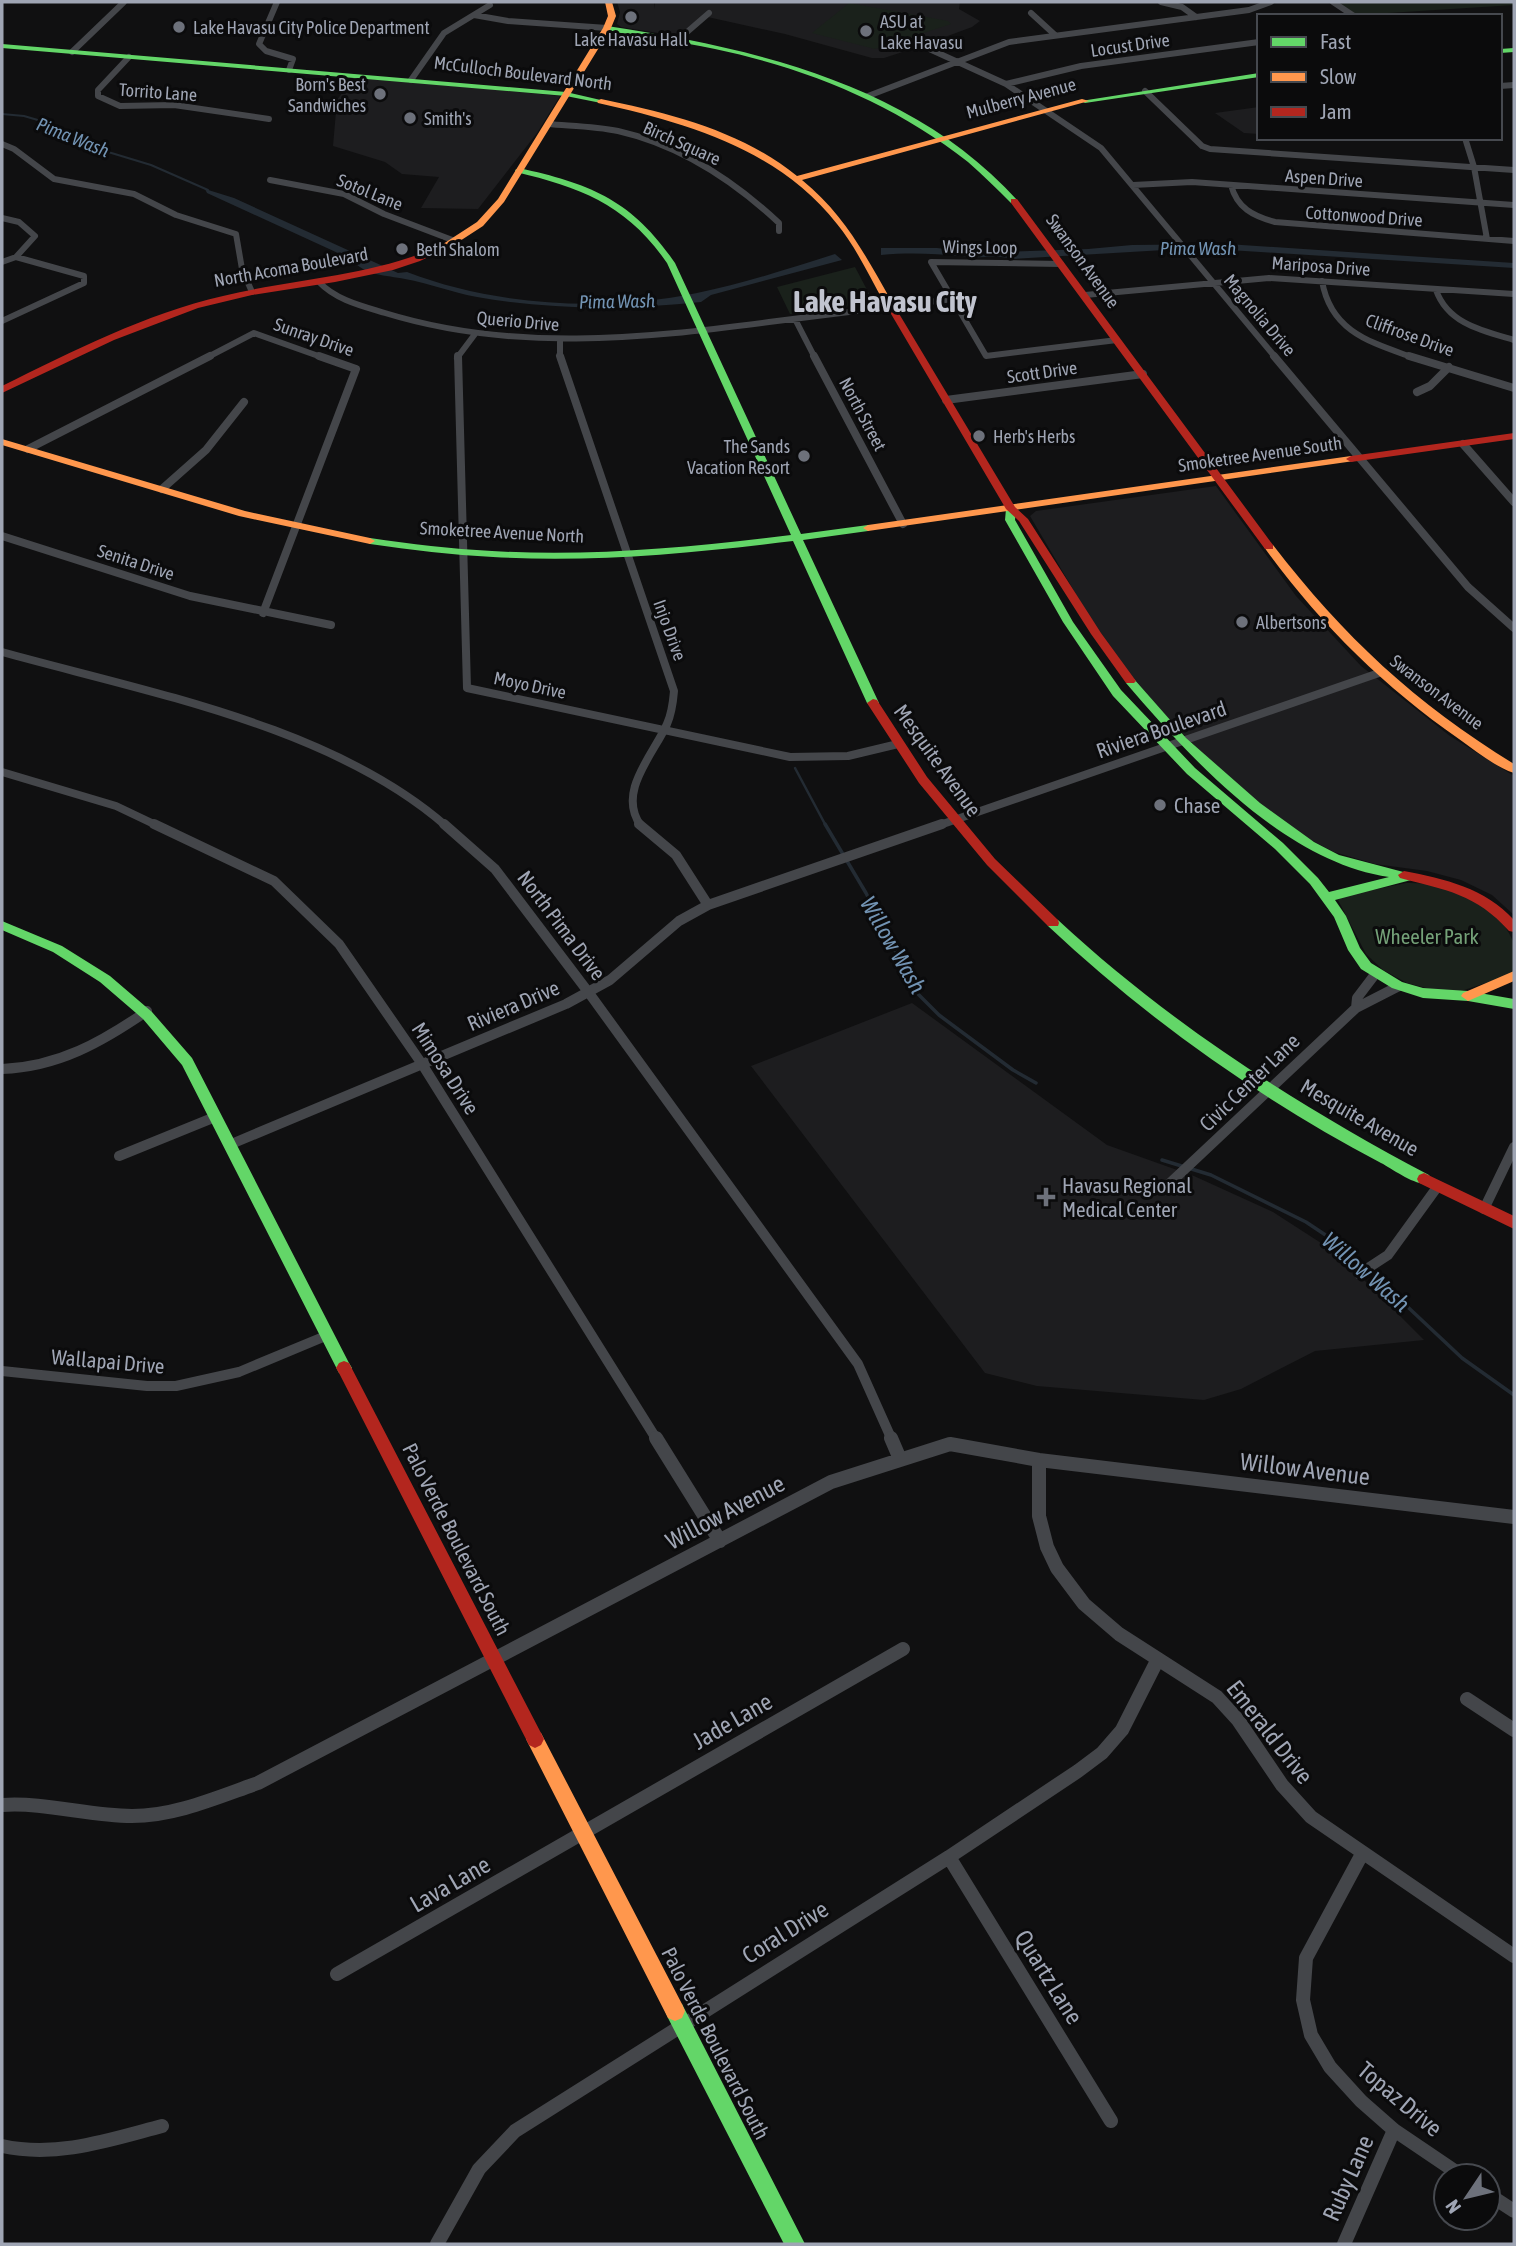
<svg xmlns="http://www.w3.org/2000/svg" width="1516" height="2246" viewBox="0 0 1516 2246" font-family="'Asap Condensed',sans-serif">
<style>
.built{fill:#1d1d1f}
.green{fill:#1a211b}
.water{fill:#232b33}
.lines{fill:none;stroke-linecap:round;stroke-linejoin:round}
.stream-far2{stroke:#232b33;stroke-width:2}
.stream-far1{stroke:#232b33;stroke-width:2.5}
.stream{stroke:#232b33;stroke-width:3.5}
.street-far3{stroke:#44464a;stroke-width:6}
.street-far2{stroke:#44464a;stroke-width:8}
.street-far1{stroke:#44464a;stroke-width:10}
.street{stroke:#44464a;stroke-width:14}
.fast{fill:#63d668;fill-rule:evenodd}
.slow{fill:#ff974d;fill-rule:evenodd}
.jam{fill:#b3261e;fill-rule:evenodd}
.poi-dot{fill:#6d717b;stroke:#0b0b0c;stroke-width:2.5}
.labels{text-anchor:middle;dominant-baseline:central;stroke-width:6;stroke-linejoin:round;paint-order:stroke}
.far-poi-label{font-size:18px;fill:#9fa5b4;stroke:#0b0b0c;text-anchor:start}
.far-street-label{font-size:18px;fill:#9fa5b4;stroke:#0b0b0c}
.far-water-label{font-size:19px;font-style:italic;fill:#7293b3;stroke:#0b0b0c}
.street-label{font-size:21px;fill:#9fa5b4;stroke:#0b0b0c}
.poi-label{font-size:21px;fill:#9fa5b4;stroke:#0b0b0c;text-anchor:start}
.park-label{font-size:21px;fill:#74a178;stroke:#0b0b0c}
.water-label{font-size:23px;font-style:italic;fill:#7293b3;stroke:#0b0b0c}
.near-street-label{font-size:24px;fill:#9fa5b4;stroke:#0b0b0c}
.far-town-label{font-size:30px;font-weight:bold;fill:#c1c4cf;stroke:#0b0b0c}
</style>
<rect width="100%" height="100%" fill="#101011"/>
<path class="built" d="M617 2H654L655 9V2H960L959 9 980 21 972 27 918 47 884 58H872L785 34 703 16 677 36 621 27 617 24 620 12Z
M353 78 488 89 560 96 537 133 478 209 421 208 439 177 402 174 385 162 333 146 337 100Z
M1259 107V134L1244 133 1215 113Z
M1216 486 1296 596 1361 666 1450 736 1514 776V915L1492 895 1461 880 1427 871 1375 864 1334 852 1311 840 1258 802 1215 766 1171 722 1129 673 1087 613 1030 516 1036 511Z
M912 1003 1107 1145 1194 1176 1273 1212 1338 1254 1424 1340 1315 1351 1241 1389 1204 1400 1037 1386 985 1373 751 1066Z"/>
<path class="green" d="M1338 2H1514V5L1357 15Z
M849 3 948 21 951 24 875 49 812 33Z
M855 267 874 303 790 314 777 287Z
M1406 883C1448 882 1495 899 1513 941 1516 950 1514 964 1514 974L1461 991 1434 990 1407 983 1383 970 1366 954 1338 900 1343 896Z"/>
<path class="water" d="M205 189 234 198 398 273 407 272C495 306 604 312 697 293 743 284 790 268 835 254L842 260 711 295 701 302C628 310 550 310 477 297 453 293 429 283 405 279 386 275 365 276 351 259L207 193Z
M1227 244 1514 263V268L1198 248 1012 259C998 255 986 258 972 257 941 254 912 252 881 255V248H937L976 253 1088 249 1132 245Z"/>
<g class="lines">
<path class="stream-far2" d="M2 114 24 116 48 123 95 148 151 165 208 190"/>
<path class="stream-far1" d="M795 768 826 826"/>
<path class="stream" d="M825 824 866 893 916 992 939 1015 1013 1070 1036 1083
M1162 1160 1211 1175 1306 1222 1345 1248 1462 1358 1514 1395"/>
<path class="street-far3" d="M277 2 259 44 266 51 293 59 289 70
M1161 2 1182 7 1196 17
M1333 2 1354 16
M1031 13 1055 35
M474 15 508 21 607 28
M679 39 709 13
M914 42 1006 84 1101 148 1276 358
M72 52 124 2
M129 57 98 90V96L120 106 174 105 269 119
M411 80 444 33 490 5
M1006 84 1081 66 1259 42
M1500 86 1514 85
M1145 91 1202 146 1210 149 1514 170
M868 96 1009 42 1249 10 1271 2
M548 124C571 126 595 126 618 131 680 145 733 180 779 223V231
M1465 138 1474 167 1487 239
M2 144 14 149 54 179 134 194 176 215 236 234 242 269 252 292
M270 180 344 194 384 214 455 241
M1133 185 1192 182 1514 205
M1231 185C1237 208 1253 216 1275 222L1514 241
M2 218 19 222 35 236 16 257 2 262
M1061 264 931 262 986 356 1117 340
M1322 281C1331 332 1370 342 1414 358
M319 282C336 300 362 306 385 313 512 352 640 339 769 322 830 314 892 307 953 299
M1436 290C1448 324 1483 331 1514 340
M1085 295 1269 278 1514 294
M795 319 815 358
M2 321 84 283V276L16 257
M560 341V358
M206 358 254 333 324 358
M457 358 475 334"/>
<path class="street-far2" d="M458 356 467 688 790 757 848 756 898 744
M560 356 674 691C673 703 672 713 667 724 654 754 616 792 641 826
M814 356 903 524
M1274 356 1468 587 1514 628
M1409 356 1514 388
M1417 392 1430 386 1449 367
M946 400 1143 374
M1463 444 1514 502
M28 449 210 356
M162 489 206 450 244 402
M2 536 190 596 331 625
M263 613 356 369 319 356
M2 652C146 692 332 726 446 826
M2 772 116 806 158 826
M937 826 1379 673"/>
<path class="street-far1" d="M154 824 274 881 339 944 422 1064 657 1440
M444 824 495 869 589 993 858 1364 892 1440
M639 824 676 855 708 905
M1356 1008 1357 998 1376 973
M2 1069C58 1067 102 1042 147 1011
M229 1145 566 1004 610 980 679 921 708 905 942 824
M119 1156 215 1117
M1169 1184 1356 1008 1399 986
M1484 1209 1514 1147
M1359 1274 1388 1255 1438 1186
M2 1371 147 1386H176L239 1372 328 1335"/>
<path class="street" d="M656 1438 720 1541
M891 1438 900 1459
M1039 1460V1516L1047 1547 1057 1568 1084 1604 1119 1634 1217 1697 1238 1720 1282 1785 1311 1817 1514 1956
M1467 1699 1514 1730
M2 1805C46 1802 88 1816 132 1816 175 1816 218 1797 258 1783L831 1482 950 1444 1039 1460 1514 1517
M1362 1854 1306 1958 1303 2000 1311 2035 1330 2067 1361 2101 1394 2130 1462 2176
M949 1857 1111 2121
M337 1974 903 1649
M2 2146C57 2158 109 2140 162 2126
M1488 2194 1514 2211
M437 2244 479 2169 515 2131 949 1857 1078 1771 1102 1753 1122 1730 1158 1659
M1344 2244 1394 2130"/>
<path class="fast" d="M607 26C755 48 914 85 1018 201L1011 203C997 189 983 175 968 162 895 104 806 68 715 49 679 41 641 37 604 30Z
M2 44 566 92 605 101 601 103 566 96 2 48Z
M1514 48V52L1500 53V49Z
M1259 73V77L1085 103 1081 101Z
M519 168C591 184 632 200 675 263L801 534 868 525 873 528 868 531 803 540 879 703 877 706 873 707 867 703 793 541C694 553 593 563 493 557 452 555 411 550 370 544L365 541 370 538C411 544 451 549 492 551 592 557 692 547 791 535L667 263C627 205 582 188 516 172L515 170Z
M1011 506 1016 509 1015 520 1073 622 1121 690 1195 768 1283 843 1318 878 1329 892 1389 877C1285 862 1192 760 1126 683V679H1134L1186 738 1260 803 1314 842 1339 855 1411 874 1413 877 1411 880 1335 900 1346 916 1360 948 1371 963 1402 982 1423 988 1468 991 1514 999V1009L1468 1001 1423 998 1392 988 1361 969 1348 950 1334 917 1310 884 1275 849 1187 774 1113 696 1063 622 1005 520 1006 509Z
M1053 918 1058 920C1169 1023 1295 1104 1429 1175L1431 1179 1429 1183C1416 1187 1393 1169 1381 1163 1260 1099 1148 1020 1048 926L1047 923 1048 920Z
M2 921 62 946 110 976 152 1012 192 1058 349 1363 352 1368 349 1373 344 1375 339 1373 182 1065 143 1019 100 982 53 952 2 930Z
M675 2001 682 2004 805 2244H784L668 2018 665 2011 668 2004Z"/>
<path class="slow" d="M605 2H612L616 16 611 28 504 202 483 226 446 250H440V246L477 222 498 199 603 28 608 16Z
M601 99C669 113 742 131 797 176L1082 99 1089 101 802 180C845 215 865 255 892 302L888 305 884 302C869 276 856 247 837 224 778 149 687 123 598 103L597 101Z
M2 439 245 511 370 538 375 541 370 544 239 516 2 445Z
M1351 456 1354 457V461L868 531 863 528 868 525Z
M1269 544 1273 545C1344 637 1415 703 1514 764V773C1495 767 1476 751 1459 739 1383 686 1318 622 1264 547Z
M1514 971V981L1468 1001 1461 996 1463 993Z
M535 1730 541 1733 682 2004 685 2011 682 2018 675 2021 668 2018 529 1745 526 1739 529 1733Z"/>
<path class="jam" d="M1011 199H1017L1273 545V549H1265L1011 203Z
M440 246 447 248 420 261 393 270 335 282 252 295 198 308 114 340 2 393V386C73 351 145 314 223 296 297 278 369 277 440 246Z
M885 300 892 302 1015 507 1028 519 1101 633 1136 681 1134 683H1126L1091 634 1019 521 1006 509 884 302Z
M1514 433V439L1351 462 1346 459 1351 456Z
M873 699 877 700 927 777 995 859 1058 920 1059 923 1058 926H1048L987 865 919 783 867 703Z
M1404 871C1445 879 1485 888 1514 920V932L1509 931C1476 894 1446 890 1400 878L1398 875Z
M1424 1173 1514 1216V1229L1419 1183 1417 1179 1419 1175Z
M344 1361 349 1363 541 1733 544 1739 541 1745 535 1748 529 1745 339 1373 336 1368 339 1363Z"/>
</g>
<g class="poi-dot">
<circle cx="631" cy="17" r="7"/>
<circle cx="179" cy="27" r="7"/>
<circle cx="866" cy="31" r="7"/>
<circle cx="380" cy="94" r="7"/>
<circle cx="410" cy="118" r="7"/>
<circle cx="402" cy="249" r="7"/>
<circle cx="979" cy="436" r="7"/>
<circle cx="804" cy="456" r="7"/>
<circle cx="1242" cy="622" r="7"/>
<circle cx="1160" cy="805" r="7"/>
<path d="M1042.5 1186.5h7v7h7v7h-7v7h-7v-7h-7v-7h7z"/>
</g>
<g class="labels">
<g class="far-poi-label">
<text x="880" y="21">ASU at<tspan x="880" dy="21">Lake Havasu</tspan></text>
<text x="193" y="27">Lake Havasu City Police Department</text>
<text x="631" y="39" text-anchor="middle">Lake Havasu Hall</text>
<text x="366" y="84" text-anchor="end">Born's Best<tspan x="366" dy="21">Sandwiches</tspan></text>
<text x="424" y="118">Smith's</text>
<text x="416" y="249">Beth Shalom</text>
<text x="993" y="436">Herb's Herbs</text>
<text x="790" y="446" text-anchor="end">The Sands<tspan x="790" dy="21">Vacation Resort</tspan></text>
<text x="1256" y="622">Albertsons</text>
</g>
<g class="far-street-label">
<text transform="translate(1130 45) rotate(-8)">Locust Drive</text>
<text transform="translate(523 73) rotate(7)">McCulloch Boulevard North</text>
<text transform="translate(158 92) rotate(4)">Torrito Lane</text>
<text transform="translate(1021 98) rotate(-15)">Mulberry Avenue</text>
<text transform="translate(682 143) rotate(24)">Birch Square</text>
<text transform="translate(1324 178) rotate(4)">Aspen Drive</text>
<text transform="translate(370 192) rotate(22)">Sotol Lane</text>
<text transform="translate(1364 216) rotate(4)">Cottonwood Drive</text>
<text transform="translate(980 247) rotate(1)">Wings Loop</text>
<text transform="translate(1083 261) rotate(54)">Swanson Avenue</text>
<text transform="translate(1321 266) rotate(4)">Mariposa Drive</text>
<text transform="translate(291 267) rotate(-10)">North Acoma Boulevard</text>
<text transform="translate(1260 315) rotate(50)">Magnolia Drive</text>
<text transform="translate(518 321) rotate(5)">Querio Drive</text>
<text transform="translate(1410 335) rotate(20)">Cliffrose Drive</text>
<text transform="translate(314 337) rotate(19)">Sunray Drive</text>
<text transform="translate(1042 372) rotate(-8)">Scott Drive</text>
<text transform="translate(863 414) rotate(62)">North Street</text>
<text transform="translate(1260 454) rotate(-8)">Smoketree Avenue South</text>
<text transform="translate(502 532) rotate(3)">Smoketree Avenue North</text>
<text transform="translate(136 562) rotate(18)">Senita Drive</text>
<text transform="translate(670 630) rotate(70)">Injo Drive</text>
<text transform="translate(530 685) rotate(12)">Moyo Drive</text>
<text transform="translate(1437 692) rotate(37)">Swanson Avenue</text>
</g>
<g class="far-water-label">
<text transform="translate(73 137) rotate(22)">Pima Wash</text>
<text x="1198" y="248">Pima Wash</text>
<text transform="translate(617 301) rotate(-1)">Pima Wash</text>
</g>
<g class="street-label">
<text transform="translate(1161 729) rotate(-19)">Riviera Boulevard</text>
<text transform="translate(938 760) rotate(54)">Mesquite Avenue</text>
<text transform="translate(562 925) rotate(53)">North Pima Drive</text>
<text transform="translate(513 1005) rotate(-23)">Riviera Drive</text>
<text transform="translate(446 1068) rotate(57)">Mimosa Drive</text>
<text transform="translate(1249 1082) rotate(-44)">Civic Center Lane</text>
<text transform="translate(1360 1117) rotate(30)">Mesquite Avenue</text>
<text transform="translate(108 1361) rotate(5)">Wallapai Drive</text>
<text transform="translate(457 1539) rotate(63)">Palo Verde Boulevard South</text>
<text transform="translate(716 2043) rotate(63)">Palo Verde Boulevard South</text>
</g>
<g class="poi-label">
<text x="1174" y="805">Chase</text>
<text x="1062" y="1185">Havasu Regional<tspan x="1062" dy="24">Medical Center</tspan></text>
</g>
<g class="park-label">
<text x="1427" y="936">Wheeler Park</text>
</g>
<g class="water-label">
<text transform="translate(893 945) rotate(60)">Willow Wash</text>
<text transform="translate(1366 1272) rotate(41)">Willow Wash</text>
</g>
<g class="near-street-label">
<text transform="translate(1305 1469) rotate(7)">Willow Avenue</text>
<text transform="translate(725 1512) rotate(-28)">Willow Avenue</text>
<text transform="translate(732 1721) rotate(-30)">Jade Lane</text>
<text transform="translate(1270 1732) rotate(52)">Emerald Drive</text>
<text transform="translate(450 1884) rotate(-30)">Lava Lane</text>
<text transform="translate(785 1932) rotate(-32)">Coral Drive</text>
<text transform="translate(1049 1977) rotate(58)">Quartz Lane</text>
<text transform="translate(1400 2099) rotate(40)">Topaz Drive</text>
<text transform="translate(1348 2178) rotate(-66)">Ruby Lane</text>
</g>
<g class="far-town-label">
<text x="885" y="301">Lake Havasu City</text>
</g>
</g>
<rect width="1516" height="2246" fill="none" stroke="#9fa5b4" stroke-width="7"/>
<rect x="1257" y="14" width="245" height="126" fill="#0b0b0c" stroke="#46494f" stroke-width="2"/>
<rect x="1271" y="37" width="35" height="10" fill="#63d668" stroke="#46494f" stroke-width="2"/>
<text x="1320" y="49" font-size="21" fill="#9fa5b4">Fast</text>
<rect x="1271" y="72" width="35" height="10" fill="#ff974d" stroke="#46494f" stroke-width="2"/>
<text x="1320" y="84" font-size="21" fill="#9fa5b4">Slow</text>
<rect x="1271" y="107" width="35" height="10" fill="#b3261e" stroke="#46494f" stroke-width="2"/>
<text x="1320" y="119" font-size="21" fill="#9fa5b4">Jam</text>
<g transform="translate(1467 2197) rotate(235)"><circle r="33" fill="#0b0b0c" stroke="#46494f" stroke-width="2"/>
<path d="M0-5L12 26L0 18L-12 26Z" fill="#6d717b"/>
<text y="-10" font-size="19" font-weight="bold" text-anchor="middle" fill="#9fa5b4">N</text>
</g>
</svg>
